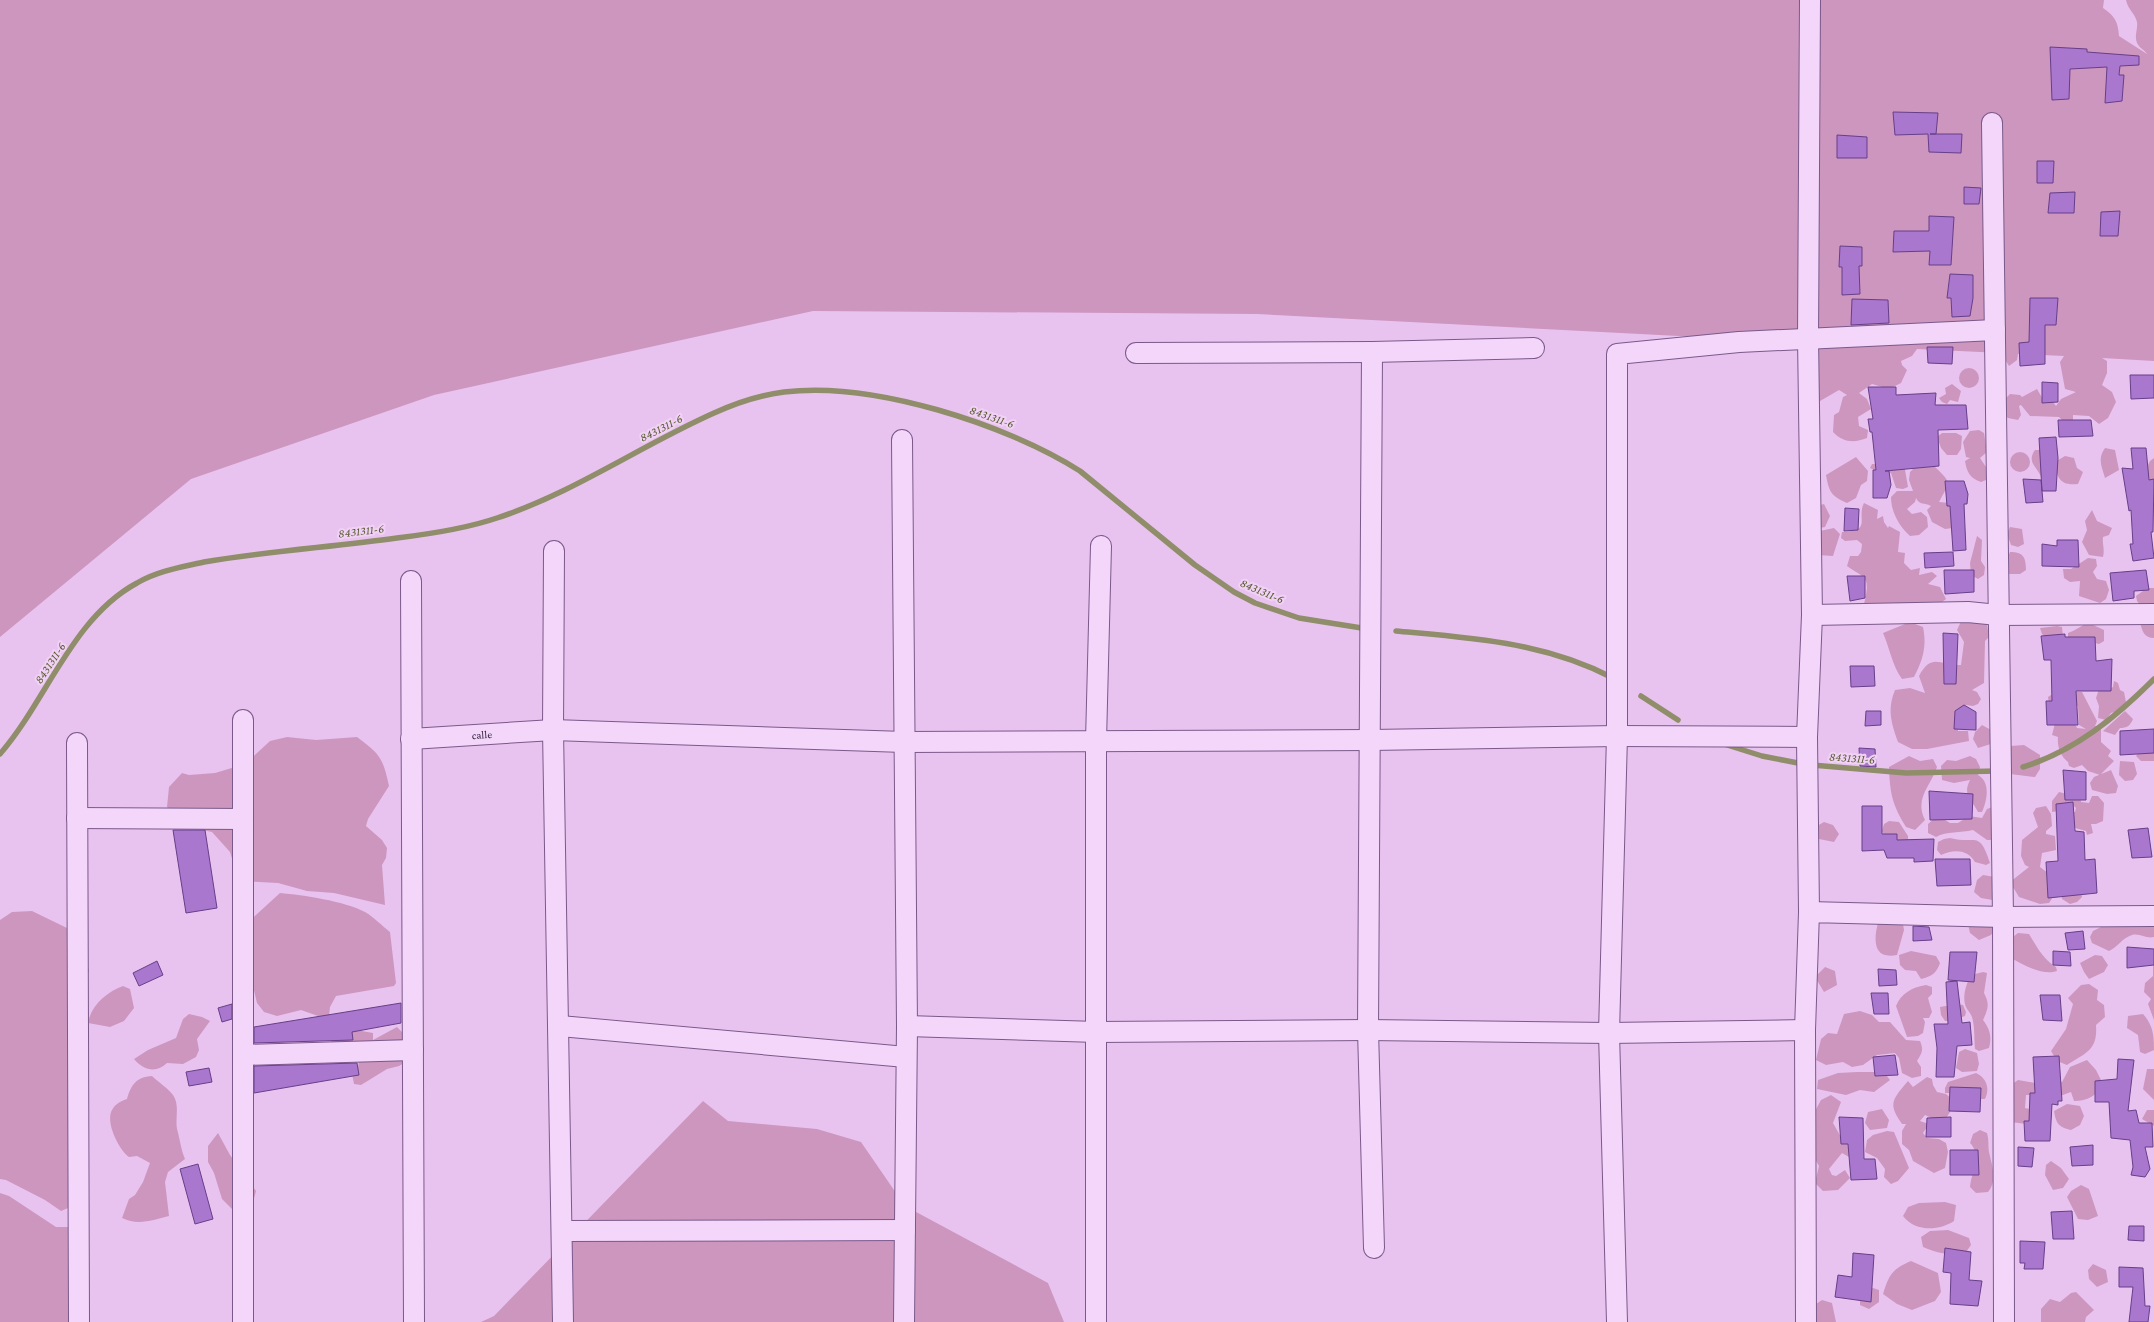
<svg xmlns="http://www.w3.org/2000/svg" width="2154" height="1322" viewBox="0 0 2154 1322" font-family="'Crimson Pro',serif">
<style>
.green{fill:#cd96bf}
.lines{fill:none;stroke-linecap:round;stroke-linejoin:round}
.stream{stroke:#908d6b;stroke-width:5.5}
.building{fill:#a977ce;stroke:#673e89}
.minor-casing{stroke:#7a598a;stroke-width:22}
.minor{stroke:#f4d6fa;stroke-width:20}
.labels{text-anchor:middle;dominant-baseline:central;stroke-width:4;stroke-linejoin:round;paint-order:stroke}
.street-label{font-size:11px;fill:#2f1e39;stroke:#f1d2f6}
.water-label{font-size:12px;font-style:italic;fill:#55592c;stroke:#f1d2f6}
</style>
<rect width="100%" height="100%" fill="#e9c3ef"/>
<path class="green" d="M0 0H2104L2103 8C2115 16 2118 22 2119 36L2147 54C2145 50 2140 49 2137 43 2134 36 2138 29 2137 22 2135 13 2128 10 2126 0H2154V361L2102 358 2107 361V373L2102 385 2112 392 2116 402 2108 418 2099 424 2089 416 2073 415V422H2064L2059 417 2030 416 2021 405 2019 406 2021 415 2018 420 2008 418 2004 415 2005 399 2010 394 2020 395 2022 397 2037 389 2044 401 2051 399 2056 406 2061 399 2076 392 2065 389 2060 362 2064 356 2018 354 2017 360 2009 366 2001 353 1917 349 1912 356 1901 361 1902 365 1907 370 1901 383 1889 389 1872 384 1859 393 1867 399 1871 409 1858 417 1859 426 1868 430 1867 438C1855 443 1843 443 1833 432L1834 415 1839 412 1843 397 1847 395 1839 390 1815 404V343L1257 314 813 311 434 395 191 479 0 637Z
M1959 378a10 10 0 1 1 20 0a10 10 0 1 1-20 0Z
M1952 384 1961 391 1958 402 1950 400 1947 404 1942 402 1939 398 1946 394 1945 388Z
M1979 430 1984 433 1987 452 1980 458 1988 470 1986 480 1981 482C1970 478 1967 473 1965 461L1970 458 1966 457 1963 442 1970 431Z
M1942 433H1956L1962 436 1961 449 1957 455H1947L1941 448 1937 437Z
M2105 448 2115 450 2119 470 2105 478C2102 467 2097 459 2105 448Z
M2035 450H2041L2046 477H2041C2038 468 2026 462 2035 450Z
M2010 462a10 10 0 1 1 20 0a10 10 0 1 1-20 0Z
M2065 456 2074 458 2077 468 2083 472 2078 484C2059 486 2057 477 2055 462Z
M1856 457 1868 471 1867 481 1861 485 1856 498 1847 503C1831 496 1829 492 1826 475Z
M2154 458V483L2151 482 2145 471 2150 461Z
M1919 463 1932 464C1950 482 1952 479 1939 502L1950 503 1953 528 1945 529 1932 522 1927 510 1931 506C1924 502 1920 506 1916 498L1915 502 1907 509 1912 514 1921 512 1927 517 1928 527 1919 535 1910 536C1899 526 1891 512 1891 497L1897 491H1913L1909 480 1910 472Z
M1872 464H1904L1908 487 1903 489 1896 488 1891 473 1878 472 1870 468Z
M1864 503 1878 510 1877 519 1883 516 1884 522 1888 528 1889 526 1900 532 1898 552 1905 553 1904 563 1911 570 1920 568 1919 575 1932 572 1937 576 1928 584 1940 587 1946 599 1938 605 1864 604C1871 575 1865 579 1847 566L1850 556H1858L1861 552 1862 544 1857 540 1845 541 1841 538 1842 532C1873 531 1856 519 1864 503Z
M1824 504 1830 516 1825 527 1814 529 1802 510Z
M2092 510 2097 521 2112 528 2109 535 2103 537C2102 544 2105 549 2103 557L2089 555 2082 542 2087 530 2085 521Z
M2010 527 2022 529 2024 544 2018 547 2011 545 2007 534Z
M1834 528 1840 534 1833 556 1817 555 1815 532Z
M1977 536 1982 540 1981 561 1985 567 1984 575 1978 579 1971 575 1970 563Z
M2010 552C2023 552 2026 557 2026 570L2020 574H2009L2006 560Z
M2088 558 2096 559 2097 566 2093 572 2097 579 2106 581 2109 590 2106 599 2100 603 2079 596 2080 581 2070 582 2064 578 2063 569H2071Z
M2147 588H2154V607L2141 606 2137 601 2136 596Z
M2154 614V638C2144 638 2142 631 2140 622Z
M1978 615 1987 624 1989 637 1985 641 1984 683 1972 690 1977 692 1981 699 1978 704 1973 706 1966 705 1958 711V731H1968L1969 741 1927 749H1912L1898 742C1891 723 1887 709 1895 690L1910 688 1925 693 1919 676C1932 652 1940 666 1961 665L1964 642 1957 630 1963 617Z
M1910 622 1923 627C1927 646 1923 660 1914 677L1902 679C1892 665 1890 649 1883 633Z
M2089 623 2104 630V641L2099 644 2068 637V633C2077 630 2081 625 2089 623Z
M2057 626 2062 627 2063 636 2046 637 2042 634 2040 628Z
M2114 681 2118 683 2120 690 2124 692 2126 702 2118 711 2111 713 2106 720 2098 718 2099 706 2096 698 2099 689H2109L2113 687Z
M2073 692H2082L2097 721 2095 726H2098L2101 730V742L2111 751 2108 756 2114 761 2100 775 2088 771 2082 765 2074 768 2069 766 2068 762C2060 756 2057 746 2058 737L2052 735 2055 723 2074 722 2077 728 2086 729 2079 725 2078 706 2049 704 2048 697 2051 695Z
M2125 711 2133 719C2130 726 2127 728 2120 728L2115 735 2103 731Z
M1982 725 1993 731 1994 743 1978 748 1973 739 1975 732Z
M287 737 316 740 357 737C380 754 383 758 389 786L368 819 366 826 382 840 387 848 386 858 382 865 385 905 334 893 307 891 278 883 239 881 230 852 212 832 188 827 167 807 169 787 182 773 189 775 215 773 245 764 270 741Z
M2024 745 2040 755V769L2035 777 2010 774V746Z
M2154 751V761H2141L2136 756 2139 752Z
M1909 756 1920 761 1933 759 1937 767C1931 786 1914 798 1925 820L1915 830 1906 827C1892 804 1890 794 1889 767Z
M1970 756 1976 759 1980 767 1978 775C1991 782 1987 801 1982 812H1978C1972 799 1962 796 1970 780L1954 783 1942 780 1941 766 1947 760 1956 761Z
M2120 761 2134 762 2137 774 2133 780 2125 781 2119 775Z
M2111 770 2118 786 2116 793 2107 794 2092 790 2090 783 2094 777Z
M2059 792 2080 797 2081 802 2089 803 2092 796H2098L2104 803 2103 821 2096 824H2091L2093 833 2087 835 2086 831 2075 828 2071 812H2075L2076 808 2071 803 2059 811 2052 812V801Z
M1995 806V840H1987L1973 830C1960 833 1947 831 1936 837L1928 833V824L1936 817H1940L1950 823H1958L1969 816 1982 818 1987 809Z
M2046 806 2051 814 2052 826 2046 831V834L2055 836 2056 850 2042 853 2040 867 2052 876 2055 894 2049 903 2040 904 2019 897 2010 882 2029 867 2025 865 2021 856 2022 840 2038 827 2033 813 2036 808Z
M1889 821 1899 822 1908 836V844L1886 838 1882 831 1884 824Z
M1824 822 1833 825 1839 834 1834 842 1819 839 1815 834 1817 826Z
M1950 838C1976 845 1979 829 1990 863L1986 865 1975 862C1968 849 1953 849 1941 855L1937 850 1938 842 1944 839Z
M1983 875 1995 877 1998 901 1981 898 1974 892 1977 880Z
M2060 887H2080L2082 897 2077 902 2070 904 2062 899Z
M280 893C303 895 344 901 365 912 374 917 382 926 390 932L396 983 394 986 336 996 330 1007 328 1025 373 1033V1040L397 1027 412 1042 411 1059 399 1066 387 1069 361 1085 354 1084 352 1074 358 1067 359 1061 334 1047 331 1040 321 1029 318 1016 301 1010 277 1016 264 1012 257 1003 245 952 244 926Z
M1882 910 1903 924 1904 930 1897 955C1866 961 1876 927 1882 910Z
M32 911 67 928 84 954 89 971 83 980 80 1203 61 1211 45 1200 6 1180 0 1179V920L12 912Z
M2154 922V937C2146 939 2140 933 2132 935 2122 938 2118 947 2109 951L2092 943 2090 937 2093 931 2101 927V924Z
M1968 924 1997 926 1991 935 1979 940 1970 933Z
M2018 933 2029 934C2037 947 2043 959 2056 967L2057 971C2043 976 2023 965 2011 958L2009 940Z
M1911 951 1936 956 1940 963C1936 974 1932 976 1921 979L1916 971 1905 970 1900 965 1899 955Z
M2095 955 2102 956 2108 965 2104 972 2089 979 2084 972 2080 963Z
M2153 962H2154V1020L2148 1004 2151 999 2144 992 2145 983 2153 976Z
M1825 967 1835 971 1837 985 1824 992 1815 977Z
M1983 972 1987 973 1984 993C1990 1004 1988 1009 1983 1020 1990 1029 1992 1037 1989 1048L1979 1051 1975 1049C1974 1039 1975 1027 1972 1017 1971 1014 1969 1012 1967 1009 1961 999 1966 984 1971 975Z
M2089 984 2098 990 2097 1000 2104 1005 2105 1017 2096 1025C2098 1051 2085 1053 2067 1065L2057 1061 2051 1051 2066 1029 2073 1004 2068 998 2081 985Z
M1926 985 1932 987V994L1928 998 1932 1012 1929 1018H1923L1925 1022 1923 1033 1918 1036 1907 1037 1896 1006C1901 993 1913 987 1926 985Z
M123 986 130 989 134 1008 124 1021 110 1027 88 1023C91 1005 107 992 123 986Z
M1957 1004 1963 1005 1966 1012 1965 1016 1951 1021H1945L1941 1015 1940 1007Z
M1860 1011 1872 1015 1879 1022H1890L1906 1040 1920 1041C1924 1050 1922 1053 1917 1061L1921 1067V1076L1912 1078 1902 1073 1899 1058 1895 1053 1877 1055 1863 1065 1852 1067 1843 1062 1826 1065 1816 1060 1821 1039 1828 1033 1837 1034 1844 1014Z
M189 1014 202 1017 210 1021 197 1039 199 1050 196 1057 183 1064 167 1063C157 1073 144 1071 134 1059L148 1050 176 1038 183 1019Z
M2143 1014C2153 1025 2154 1035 2154 1050L2145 1054 2140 1052 2138 1035 2127 1028 2128 1016Z
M1965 1049 1977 1053 1979 1064 1977 1071 1962 1072 1956 1068 1959 1052Z
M2087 1060 2096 1070 2103 1084C2096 1096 2088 1101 2074 1101L2071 1092 2060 1096 2026 1095 2025 1108 2041 1111 2032 1115 2027 1124 2010 1122 2008 1087 2018 1080 2035 1083 2062 1082 2070 1067Z
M2147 1069H2154V1100L2143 1089Z
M1857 1072H1884L1890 1080 1874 1092 1860 1090 1846 1095 1817 1089 1818 1080 1838 1073Z
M1976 1073C1987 1078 1990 1089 1985 1099 1971 1100 1959 1092 1945 1093V1088L1948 1082Z
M152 1076C158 1082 168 1088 173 1095 180 1105 175 1118 177 1129 180 1139 181 1150 185 1159L168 1172 165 1182 169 1216C153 1220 138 1226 122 1218L129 1199 135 1195 143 1182 150 1163 137 1156 129 1157C119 1150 105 1122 112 1110 115 1104 121 1101 127 1099 131 1085 136 1077 152 1076Z
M1927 1077 1932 1079 1933 1085 1937 1092 1946 1094 1953 1100V1107L1945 1120H1936L1925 1115 1920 1121 1929 1124 1923 1133 1927 1138 1939 1139 1946 1143 1948 1152 1945 1168 1934 1173 1913 1161 1909 1150 1902 1144V1131L1906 1124H1902C1887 1103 1893 1099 1908 1081L1913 1087Z
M1831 1095 1841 1102 1833 1123 1842 1139 1860 1154 1849 1157 1842 1153 1829 1169 1832 1175 1836 1176 1845 1170 1850 1178 1838 1190 1823 1191 1815 1183 1819 1166 1811 1152 1815 1111 1821 1100Z
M703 1101 728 1121 817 1129 861 1142 905 1206 1048 1283 1064 1322H481L494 1316Z
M2067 1104 2080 1106 2084 1116 2080 1125 2071 1130C2058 1127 2056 1123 2054 1111Z
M1882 1109 1889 1120 1887 1128 1870 1130 1865 1123 1868 1112Z
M2147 1110H2154V1126L2142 1119Z
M1980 1130 1987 1133C1989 1140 1988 1145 1989 1152 1992 1166 1998 1180 1988 1192L1976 1193 1970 1187C1971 1173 1982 1155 1970 1143L1973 1134Z
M1887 1131 1894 1132 1909 1168 1898 1181 1891 1184 1884 1177 1885 1169 1877 1158 1865 1152 1867 1140 1873 1135Z
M218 1133 230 1155 256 1191 252 1206 233 1210 222 1199 214 1173 208 1162V1146Z
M2051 1161 2061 1168 2069 1179 2063 1188 2053 1190 2045 1175 2046 1165Z
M2081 1185 2089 1189 2098 1216 2088 1220 2078 1219 2067 1197 2071 1191Z
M0 1193 9 1196 56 1227H82L78 1322H0Z
M1945 1202 1956 1205 1954 1221C1939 1231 1915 1232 1903 1216L1908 1207 1919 1203Z
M1948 1230 1969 1238 1971 1245 1964 1255C1949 1255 1936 1253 1923 1247L1921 1237 1930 1231Z
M1911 1261 1938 1273 1941 1292 1935 1301 1912 1310 1897 1304 1883 1294C1889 1275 1892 1269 1911 1261Z
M2093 1264 2106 1270 2108 1282 2097 1287 2089 1279 2088 1270Z
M1870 1287 1879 1290V1302L1869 1309 1860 1305V1297Z
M2076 1292 2094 1310 2086 1317 2085 1322H2041V1309L2050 1299 2060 1302 2071 1293Z
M1822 1300 1832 1303 1836 1322H1811L1813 1306Z"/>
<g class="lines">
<path class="stream" d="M1396 631C1472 638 1544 642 1613 678
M1641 696 1678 720
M1724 744 1762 756 1803 764
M0 754C47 700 72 618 137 583 157 571 182 567 204 562 268 551 333 547 397 538 430 534 465 529 497 518 573 493 640 446 714 413 736 403 760 395 784 392 872 381 1006 424 1080 471L1195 565 1234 592 1255 603 1299 618 1368 629
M1812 765 1906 773 1997 771
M2023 767C2075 751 2116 717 2154 679"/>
</g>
<path class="building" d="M2050 47 2087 49V52L2139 56V65L2120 66 2119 75H2124L2122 101 2105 103 2107 67 2070 69 2069 99 2052 100Z
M1893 112 1938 113 1936 134H1930H1962L1961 153 1929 152 1928 134 1895 135Z
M1837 135 1867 137V158H1837Z
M2037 161H2054L2053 183H2037Z
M1964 187 1981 188 1979 204H1964Z
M2075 192 2074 213H2048L2050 193Z
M2120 211 2118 236H2100L2101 212Z
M1929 216 1954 217 1951 265H1929L1930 251 1893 252 1894 231H1929Z
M1840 246 1862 247V266H1859L1860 294 1842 295V267H1839Z
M1950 274 1973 275V298L1970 316 1952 317 1951 298H1947Z
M2030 298H2058L2056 325H2045V364L2020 366 2019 343 2029 342Z
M1852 299 1888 300 1889 323 1851 325Z
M1927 347H1953L1952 364 1928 363Z
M2130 375H2154V398L2131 399Z
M2042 382 2058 383V402L2042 403Z
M1868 387H1896V395L1936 393 1935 405H1966L1968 429 1938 430 1939 466 1885 471H1889L1891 485 1887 498H1873V470H1876L1872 432H1870L1868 419H1873Z
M2058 420H2091L2093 436 2059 437Z
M2056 437 2058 458 2056 491H2042L2039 438Z
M2131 448H2146L2149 480 2154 479 2153 532H2151L2154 558 2133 561 2130 544H2133L2131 510 2129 511 2122 468 2133 469Z
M2023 479 2041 480 2043 502 2026 503Z
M1945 481H1964L1968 494 1967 504H1964L1966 550 1953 551 1950 506H1947Z
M1845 508 1859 509 1858 530 1844 531Z
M2057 540H2078L2079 567 2042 566V544L2057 546Z
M1953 552 1954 566 1925 568 1924 553Z
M1944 570H1974V592L1945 594Z
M2146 570 2149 590 2134 591V598L2113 601 2110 573Z
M1847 576H1865V598L1850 601Z
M1943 633 1958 634 1956 684H1944Z
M2065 634V637H2095L2096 661 2112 659 2111 691H2076L2078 725H2047L2046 701H2052L2051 660H2044L2041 636Z
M1850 666H1874L1875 686 1851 687Z
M1964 705 1976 712V730L1954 729 1955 711Z
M1866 711H1881V725L1865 726Z
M2154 729V753L2120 755V731Z
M1859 748 1875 749 1876 767 1860 766Z
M2063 770 2086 772V800H2065Z
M1929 791 1973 794 1972 819 1930 820Z
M2073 802 2075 831 2084 832 2085 860 2095 859 2097 893 2048 898 2046 862 2058 861 2056 804Z
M1862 806H1882V834H1897V840L1934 839 1933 861 1914 862V858H1887L1884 850 1862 851Z
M2148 828 2152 857 2132 858 2128 830Z
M173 830H205L217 908 186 913Z
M1935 859H1970L1971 885 1937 886Z
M1913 926 1929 927 1932 940 1913 941Z
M2083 931 2085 949 2068 950 2065 933Z
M2127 947 2154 949V965L2127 968Z
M2053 951 2070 952 2071 966 2053 965Z
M1950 952H1977L1974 982 1948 980Z
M157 961 163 975 139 986 133 973Z
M1878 969 1896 970 1897 985 1879 986Z
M1957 981 1962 1023 1970 1022 1972 1045 1957 1046 1954 1077H1936L1937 1048 1934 1024H1948L1946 982Z
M1871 993H1888L1889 1014H1874Z
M2040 995H2060L2062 1021 2043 1020Z
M401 1003V1023L352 1032 353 1040 254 1043V1027Z
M232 1004V1019L222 1022 218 1008Z
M1895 1055 1898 1075 1875 1076 1873 1057Z
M2059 1056 2062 1101H2058V1105L2052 1104 2050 1141H2025L2024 1121H2029L2030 1093H2035L2033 1057Z
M2118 1059 2134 1060 2128 1111 2136 1110 2139 1123H2152L2153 1147H2145L2150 1169 2145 1177 2131 1175 2133 1167 2130 1140 2111 1138 2109 1102H2095V1081L2117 1079Z
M357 1063 359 1075 254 1093V1066Z
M209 1068 212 1082 189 1086 186 1072Z
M1950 1087 1981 1088 1980 1112 1949 1111Z
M1839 1117 1863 1118 1864 1159H1875L1877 1179 1851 1180 1848 1144H1841Z
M1951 1117V1137H1926L1927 1118Z
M2093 1145V1165L2072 1166 2070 1147Z
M2018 1147 2034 1148 2032 1167 2018 1166Z
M1950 1150H1978L1979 1175H1950Z
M198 1164 213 1219 195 1224 180 1169Z
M2072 1211 2074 1239H2053L2051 1212Z
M2129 1226H2144V1241L2128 1240Z
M2020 1241 2045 1242 2043 1269H2024L2025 1263H2020Z
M1945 1248 1971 1252 1969 1280 1982 1281 1978 1306 1950 1304 1951 1273 1943 1272Z
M1853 1253 1874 1255 1871 1302 1835 1297 1838 1275 1852 1277Z
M2119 1267 2143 1268 2145 1306H2150L2148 1322H2129L2133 1287H2119Z"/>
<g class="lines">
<defs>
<g id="minor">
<path d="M1992 123 2003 917 2004 1322"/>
<path d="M1372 352 1368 1030 1374 1248"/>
<path d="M1136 353 1372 352 1534 348"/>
<path d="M902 440 907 1026 904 1322"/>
<path d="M554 551 553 730 563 1322"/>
<path d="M411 581 414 1322"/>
<path d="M1812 615 1968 612 1998 615 2154 614"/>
<path d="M243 720V1322"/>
<path d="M1807 737 1809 912"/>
<path id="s1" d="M411 739 553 730 904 742 1371 740 1617 736 1807 737 1812 615 1808 338 1810 0"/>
<path d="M77 743 79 1322"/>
<path d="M77 818 243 819"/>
<path d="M560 1026 906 1057"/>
<path d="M907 1026 1097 1032 1368 1030 1609 1033 1805 1030"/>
<path d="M243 1055 413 1050"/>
<path d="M562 1231 905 1230"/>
<path d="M1096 1322V741L1101 546"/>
<path d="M1617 1322 1609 1033 1617 736V354L1739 342 1995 330"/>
<path d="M1806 1322 1805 1030 1809 912 2003 917 2154 916"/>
</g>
</defs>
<use href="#minor" class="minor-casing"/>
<use href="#minor" class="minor"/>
</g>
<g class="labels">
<g class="street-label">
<text stroke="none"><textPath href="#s1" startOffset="71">calle</textPath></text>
</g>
<g class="water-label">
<text transform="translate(992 417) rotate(19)">8431311-6</text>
<text transform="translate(661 428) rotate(-27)">8431311-6</text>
<text transform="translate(361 531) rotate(-7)">8431311-6</text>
<text transform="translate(1262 591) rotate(23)">8431311-6</text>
<text transform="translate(50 663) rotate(-57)">8431311-6</text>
<text transform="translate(1852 758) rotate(4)">8431311-6</text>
</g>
</g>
</svg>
